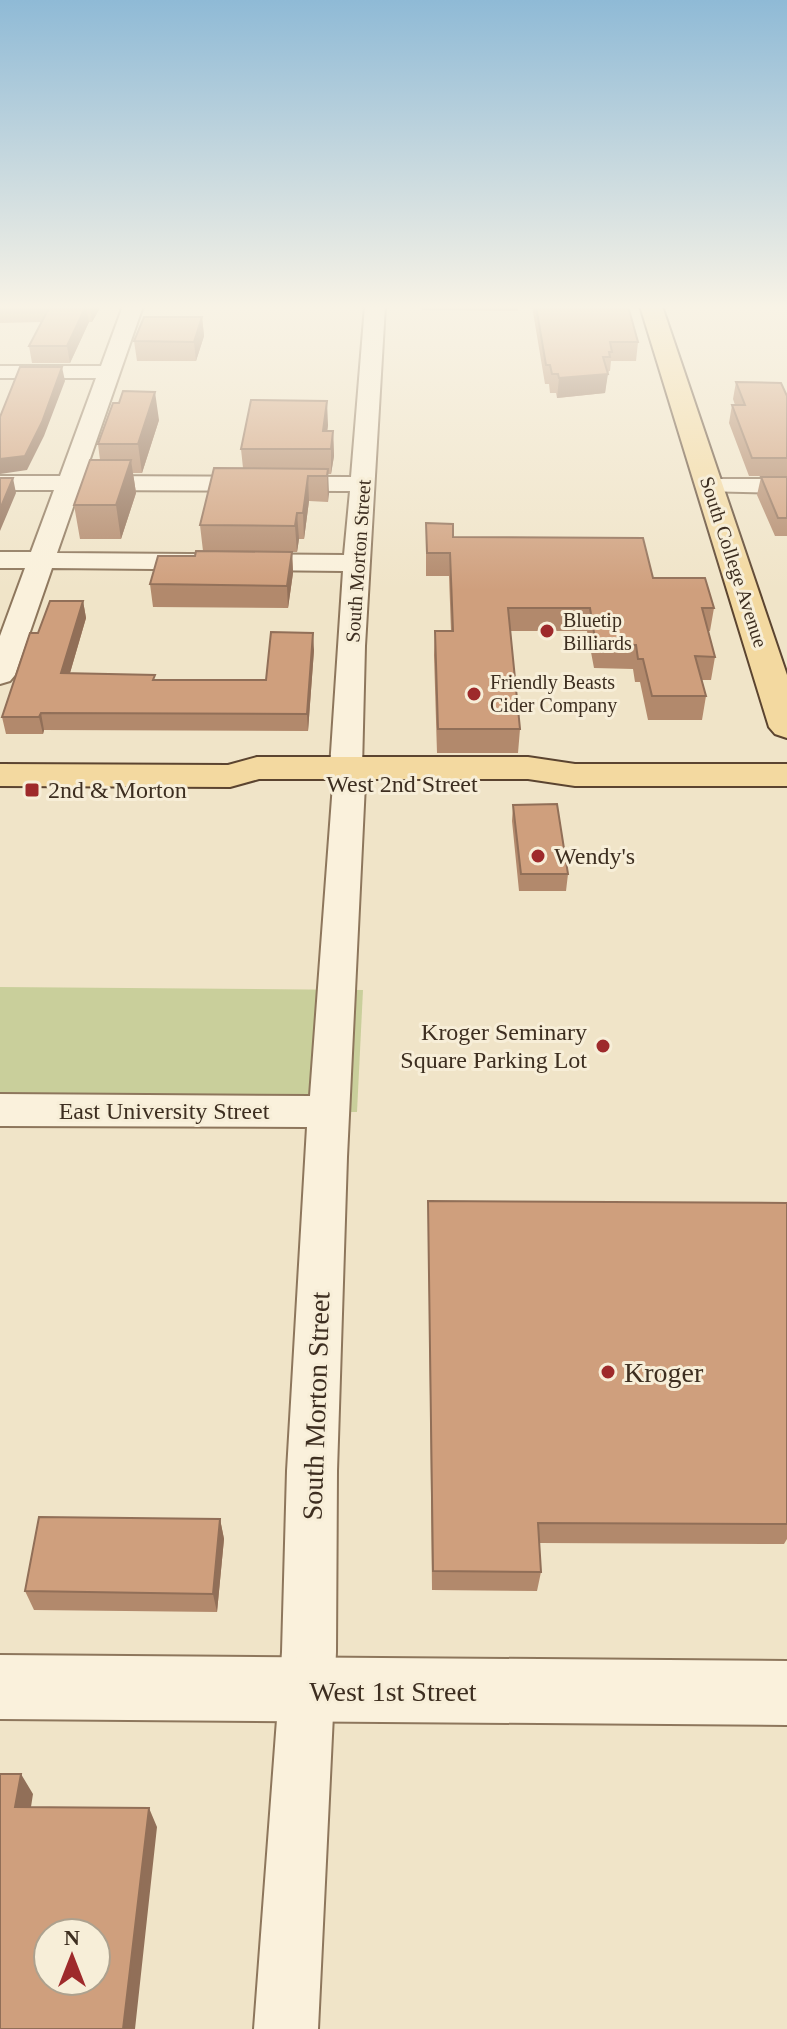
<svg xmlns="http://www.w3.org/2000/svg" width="787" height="2029" viewBox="0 0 787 2029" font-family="'Times New Roman',serif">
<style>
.green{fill:#c9cf9b}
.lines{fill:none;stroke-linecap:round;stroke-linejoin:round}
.minor-casing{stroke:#8d765c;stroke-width:4}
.tertiary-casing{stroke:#8d765c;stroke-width:4}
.primary-casing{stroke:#5b4430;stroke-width:4}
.minor{fill:#faf1dc;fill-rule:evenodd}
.tertiary{fill:#faf1dc;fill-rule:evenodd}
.primary{fill:#f3d9a0;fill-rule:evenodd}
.wall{fill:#b2896c}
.shaded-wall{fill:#916f58}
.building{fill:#cf9f7d;stroke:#916f58;stroke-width:2;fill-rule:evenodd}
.poi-dot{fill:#9e2a2b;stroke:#f7eed8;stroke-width:3}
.labels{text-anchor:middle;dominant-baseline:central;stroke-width:6;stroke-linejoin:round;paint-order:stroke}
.far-street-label{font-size:20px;fill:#3d2e20;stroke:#f7eed8}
.far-poi-label{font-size:20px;fill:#3d2e20;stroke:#f7eed8;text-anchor:start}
.street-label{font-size:24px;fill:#3d2e20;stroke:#f7eed8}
.poi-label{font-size:24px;fill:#3d2e20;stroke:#f7eed8;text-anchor:start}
.near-poi-label{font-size:28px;fill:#3d2e20;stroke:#f7eed8;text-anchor:start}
.near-street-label{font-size:28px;fill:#3d2e20;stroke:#f7eed8}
</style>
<rect width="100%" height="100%" fill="#f0e4c8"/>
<path class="green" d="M0 987 363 990 357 1112 0 1110Z"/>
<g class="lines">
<defs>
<path id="minor" d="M123 306H143L84 476 351 477 365 306H385L365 646 362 768 354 776 360 777 365 784 347 1157 337 1471 336 1652 318 2029H254L282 1652 287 1471 307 1127 0 1126V1094L310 1096 333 784 341 776 335 775 330 768 343 571 52 568 15 675 10 681 0 684V636L25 568H0V552H31L54 490H0V476H60L96 378H0V366H101ZM79 490 350 491 344 555 57 553Z
M709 479H787V493L701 491 697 486 701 481Z"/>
<path id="tertiary" d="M0 1655 787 1661V1725L0 1719Z"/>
<path id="primary" d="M640 306H662L787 675V738L775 734 769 727Z
M257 757H528L575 764H787V786H575L528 779H259L230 787 0 786V764L228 765Z"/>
</defs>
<use href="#minor" class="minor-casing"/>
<use href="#tertiary" class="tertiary-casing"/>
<use href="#primary" class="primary-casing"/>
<use href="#minor" class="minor"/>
<use href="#tertiary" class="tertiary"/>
<use href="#primary" class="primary"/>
</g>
<path class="wall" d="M0 306H101L92 322H89L70 363H32L29 346 42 322 0 323Z
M422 306H518V311L422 310Z
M532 306H628L638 342 636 361H611L610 371H609L607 376 605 393 557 398 556 393H550L549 384H545Z
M202 317 204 336 196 361H137L134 341Z
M736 382 787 396V476H749L729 423 732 405H735L733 399Z
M159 420 142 473H133L136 493 121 539H80L74 505 100 460 98 444Z
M328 425 327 431H333L334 456 331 474H328V502L309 501 304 539H299L297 552H292L293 573 288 608 153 607 150 584 203 551 200 525 243 468 241 449Z
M761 477H787V536H775L757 495Z
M426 523 453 537 653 578 714 608 710 631H708L715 657 711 680H702L706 696 702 720H648L640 682H635L633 669 594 668 587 631H510L520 729 518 753H437L434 655 435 631H451L449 576H426Z
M83 601 86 618 70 673 155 680H266L314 650 308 731 44 730 43 734H6L2 717 38 633Z
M513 805 568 874 566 891H519L512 821Z
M428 1201 787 1203V1539L784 1544 539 1543 541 1572 537 1591 432 1590Z
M220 1519 224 1539 217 1612 34 1610 25 1591Z"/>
<path class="shaded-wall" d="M86 306 89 322 70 363 67 346Z
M90 306H101L92 322Z
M202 317 204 336 196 361 194 342Z
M62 367 65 381 44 436 27 470 0 474V459Z
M608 374 605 393 557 398 559 378Z
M155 392 159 420 142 473 138 444Z
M327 401 328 425 325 449 323 431Z
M333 431 334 456 331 474V449Z
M131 460 136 493 121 539 116 505Z
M328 469 329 494 328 502 327 476Z
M308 476 309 501 304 539 303 513Z
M13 478 16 493 0 531V509Z
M297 513 299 539 297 552 295 526Z
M292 552 293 573 288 608 287 586Z
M83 601 86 618 65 690 61 673Z
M313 633 314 650 308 731 307 714Z
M41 713 44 730 43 734 39 717Z
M220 1519 224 1539 217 1612 213 1594Z
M21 1774 33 1794 28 1826 15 1807Z
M149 1808 157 1827 135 2029H123Z"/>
<path class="building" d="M50 306H86L67 346H29Z
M536 306H628L638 342H610L612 352H609L610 357H603L608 374 559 378 558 374H552L550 365H546Z
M144 317H202L194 342 134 341Z
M20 367H62L42 422 25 456 0 459V417Z
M736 382 781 383 787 396V458H752L732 405H745Z
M123 391 155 392 138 444H98L113 403H119Z
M251 400 327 401 323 431H333L331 449H241Z
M90 460H131L116 505H74Z
M214 468 328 469 327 476H308L303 513H297L295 526 200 525Z
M761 477H787V518H778Z
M0 478H13L0 509Z
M426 523 453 524V537L643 538 653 578H705L714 608H702L715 657 695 656 706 696H652L643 659H638L636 645H596L590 608H508L520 729H438L435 631H453L450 553H427Z
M196 551 292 552 287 586 150 584 158 556H195Z
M50 601H83L61 673 155 675 153 680H266L271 632 313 633 307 714 41 713 39 717H2L30 633H38Z
M557 804 568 874H521L513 805Z
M428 1201 787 1203V1524L538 1523 541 1572 433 1571Z
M39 1517 220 1519 213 1594 25 1591Z
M0 1774H21L15 1807 149 1808 123 2029H0ZM48 1933H96V1981H48Z"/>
<linearGradient id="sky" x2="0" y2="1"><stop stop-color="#8fbad6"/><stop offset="0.52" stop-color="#f8f3e6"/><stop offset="1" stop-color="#f8f3e6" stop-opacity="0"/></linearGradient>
<rect width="787" height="590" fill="url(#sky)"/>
<g class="poi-dot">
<circle cx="547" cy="631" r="8"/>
<circle cx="474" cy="694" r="8"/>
<rect x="24" y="782" width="16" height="16" rx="4"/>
<circle cx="538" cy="856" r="8"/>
<circle cx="603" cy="1046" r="8"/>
<circle cx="608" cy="1372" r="8"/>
</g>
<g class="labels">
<g class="far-street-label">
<text transform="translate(358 561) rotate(-86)">South Morton Street</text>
<text transform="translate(734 562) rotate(72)">South College Avenue</text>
</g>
<g class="far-poi-label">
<text x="563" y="620">Bluetip<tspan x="563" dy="23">Billiards</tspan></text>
<text x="490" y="682">Friendly Beasts<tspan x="490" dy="23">Cider Company</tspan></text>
</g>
<g class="street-label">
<text x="402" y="784">West 2nd Street</text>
<text x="164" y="1111">East University Street</text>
</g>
<g class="poi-label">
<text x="48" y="790">2nd &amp; Morton</text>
<text x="554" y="856">Wendy's</text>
<text x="587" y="1032" text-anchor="end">Kroger Seminary<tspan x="587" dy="28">Square Parking Lot</tspan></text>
</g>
<g class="near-poi-label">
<text x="624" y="1372">Kroger</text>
</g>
<g class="near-street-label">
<text transform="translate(316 1406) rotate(-88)">South Morton Street</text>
<text x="393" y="1691">West 1st Street</text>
</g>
</g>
<g transform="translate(72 1957)"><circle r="38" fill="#f7eed8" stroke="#ada18e" stroke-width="2"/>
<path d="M0-6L14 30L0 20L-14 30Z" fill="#9e2a2b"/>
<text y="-12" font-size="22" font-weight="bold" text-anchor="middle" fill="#3d2e20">N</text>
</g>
</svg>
